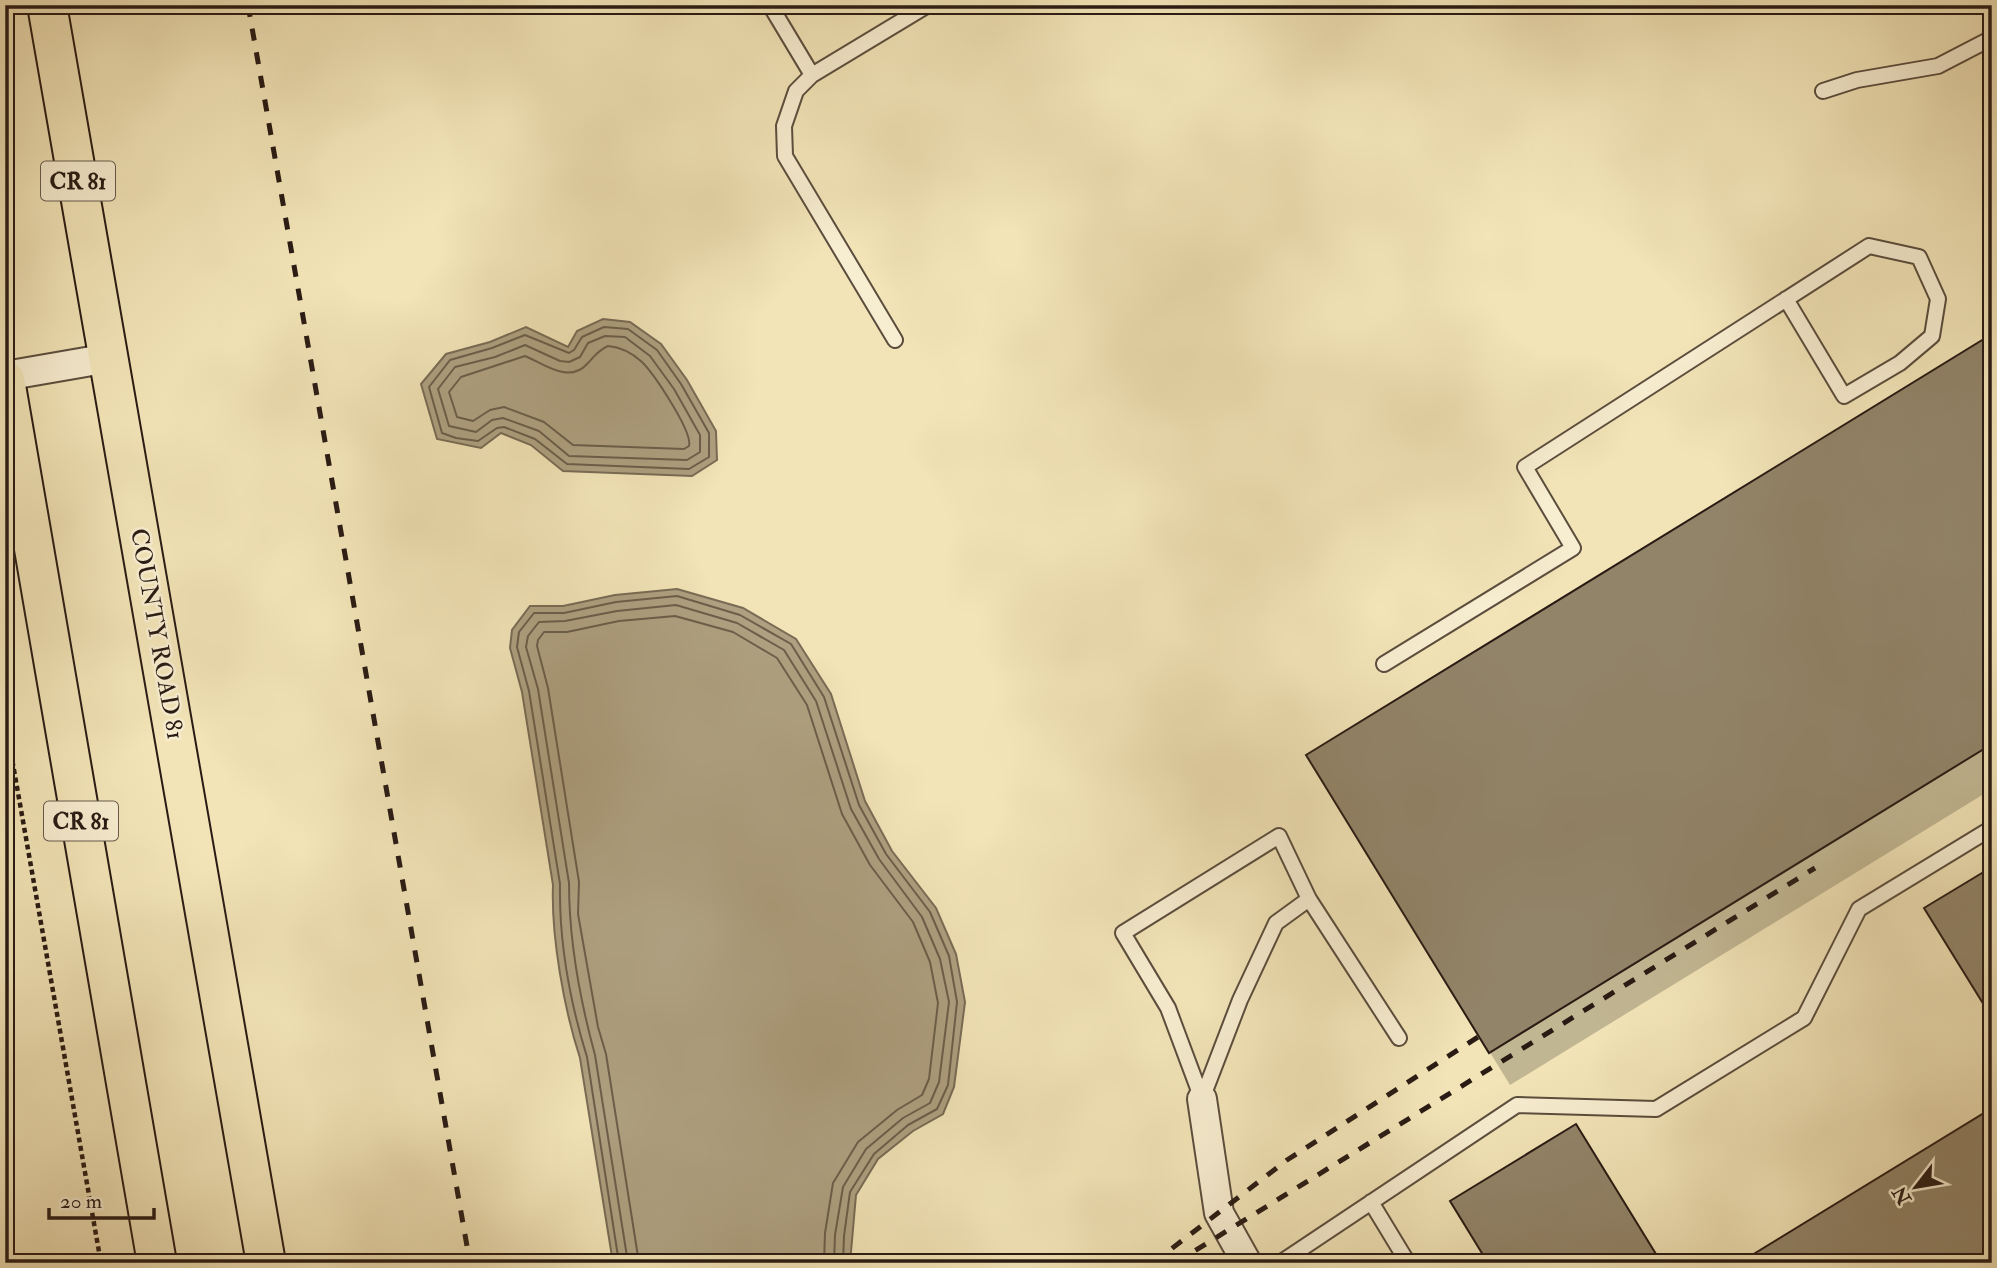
<svg xmlns="http://www.w3.org/2000/svg" width="1997" height="1268" viewBox="0 0 1997 1268" font-family="'IM FELL Double Pica',serif">
<style>
.water{fill:#aea080;stroke:#796b55;stroke-width:2}
.shadow{fill:#0003}
.lines{fill:none;stroke-linecap:round;stroke-linejoin:round}
.shore{stroke:#6c5e4a;stroke-width:2}
.building{fill:#928469;stroke:#291b14;stroke-width:2}
.lane-casing{stroke:#5b4d3d;stroke-width:18}
.street-casing{stroke:#5b4d3d;stroke-width:32}
.highway-casing{stroke:#291b14;stroke-width:42}
.path{stroke:#291b14;stroke-width:4.5;stroke-dasharray:5 3.5;stroke-linecap:butt}
.lane{stroke:#f7edd0;stroke-width:14}
.street{stroke:#f7edd0;stroke-width:28}
.highway{stroke:#f2e4b7;stroke-width:38}
.rail{stroke:#291b14;stroke-width:5;stroke-dasharray:12 12;stroke-linecap:butt}
.labels{text-anchor:middle;dominant-baseline:central;stroke-width:5;stroke-linejoin:round;paint-order:stroke}
.shield{fill:#f7edd0;stroke:#675a4c;stroke-width:2}
.shield-label{font-size:23px;font-weight:bold;fill:#291b14}
.street-label{font-size:24px;fill:#291b14;stroke:#f7edd0}
</style>
<rect width="100%" height="100%" fill="#f2e4b7"/>
<filter id="stains"><feTurbulence type="fractalNoise" baseFrequency=".00286" numOctaves="4"/><feColorMatrix values="0 0 0 0 .2 0 0 0 0 .09 0 0 0 0 .02 0 0 0 .5 -.17"/></filter>
<radialGradient id="worn" r=".72"><stop offset=".6" stop-color="#630" stop-opacity="0"/><stop offset="1" stop-color="#630" stop-opacity=".3"/></radialGradient>
<path class="water" d="M603 319 630 322 661 344 687 380 716 431 717 460 692 476 563 471 531 445 501 433 481 448 437 439 421 384 446 354 490 342 526 327 568 347 577 331Z
M677 589 743 608 796 639 831 694 865 801 892 851 936 908 956 954 965 1002 954 1087 943 1114 913 1131 878 1159 856 1195 850 1263H613L580 1058C564 1009 551 936 553 885L522 692 510 648 512 630 530 606H563L615 595Z"/>
<path class="shadow" d="M839 5H857L844 13Z
M1992 336V789L1510 1085 1328 789Z"/>
<g class="lines">
<path class="shore" d="M604 327 628 329 657 350 681 384 709 433V457L689 469 567 464 535 439 504 427 497 428 478 441 456 438 442 433 429 387 450 360 492 348 525 335 569 353 574 350 582 337Z
M605 336 625 337 650 356 674 389 700 435V452L687 460 569 456 539 431 503 418 492 420 476 432 449 426 438 389 455 367 495 357 525 345 560 361 569 362 580 357 588 343Z
M608 346C621 347 632 353 642 362 654 374 693 432 689 446L684 449 573 445 544 422 504 407 490 410 473 421 457 417 449 392 461 377 525 356C544 364 569 384 587 364 595 356 597 351 608 346Z
M619 1263 587 1057C570 1002 559 941 560 884L529 691 517 647 519 632 534 613H564L616 602 677 596 740 615 791 644 824 697 859 805 886 854 930 912 949 956 957 1002 948 1085 937 1109 908 1125 874 1154 850 1192 844 1236 843 1263
M628 1263 595 1055C580 1000 569 941 569 883L538 689 526 647 528 636 539 622 565 621 617 611 676 605 737 623 784 650 816 701 851 809 879 859 922 917 940 959 949 1002 939 1082 930 1103 903 1118 866 1149 843 1187 835 1235 834 1263
M639 1263 606 1054 598 1027 578 914 579 882 548 688 537 646 538 640 544 632H567L619 621 675 616 733 632 777 658 807 705 842 814 870 865 913 922 930 962 938 1003 929 1079 922 1095 897 1110 858 1142 833 1183 825 1233 824 1263"/>
</g>
<path class="building" d="M1992 334V744L1489 1053 1306 755Z
M1992 867V1018L1924 908Z
M1992 1092V1263H1739L1987 1111Z
M1576 1124 1656 1254 1694 1263H1488L1450 1201Z"/>
<g class="lines">
<defs>
<path id="lane" d="M770 5 812 75
M1823 91 1857 80 1938 66 1992 38
M895 340 785 156 784 126 796 91 812 75 928 5
M1384 664 1573 548 1525 467 1869 246 1919 257 1938 299 1932 336 1900 363 1844 396 1786 299
M1202 1099 1168 1008 1123 933 1279 836 1309 899
M1202 1099 1240 1000 1276 923 1309 899 1399 1038
M1371 1202 1408 1263
M1280 1263 1517 1105 1656 1109 1804 1018 1859 909 1992 828"/>
<path id="street" d="M5 376 109 358
M1202 1099 1219 1213 1247 1263"/>
<path id="highway" d="M47 5 266 1263
M5 380 157 1263"/>
</defs>
<use href="#lane" class="lane-casing"/>
<use href="#street" class="street-casing"/>
<use href="#highway" class="highway-casing"/>
<path class="path" d="M5 719 101 1263"/>
<use href="#lane" class="lane"/>
<use href="#street" class="street"/>
<use href="#highway" class="highway"/>
<path class="rail" d="M248 5 470 1263
M1153 1263 1287 1160 1478 1037
M1175 1263 1815 868"/>
</g>
<g class="labels">
<g class="shield">
<rect x="41" y="161.5" width="74" height="39" rx="5"/>
<rect x="44" y="801.5" width="74" height="39" rx="5"/>
</g>
<g class="shield-label">
<text x="78" y="181">CR 81</text>
<text x="81" y="821">CR 81</text>
</g>
<g class="street-label">
<text transform="translate(157 634) rotate(80)">COUNTY ROAD 81</text>
</g>
</g>
<rect width="1997" height="1268" fill="none" stroke="#f2e4b7" stroke-width="28"/>
<rect x="7" y="7" width="1983" height="1254" fill="none" stroke="#291b14" stroke-width="3.5"/>
<rect x="14" y="14" width="1969" height="1240" fill="none" stroke="#291b14" stroke-width="2"/>
<g transform="translate(1916 1187) rotate(239)" stroke="#f7edd0" stroke-width="5" paint-order="stroke">
<path d="M0-5L12 26L0 18L-12 26Z" fill="#291b14"/>
<text y="-10" font-size="19" font-weight="bold" text-anchor="middle" fill="#291b14">N</text>
</g>
<path d="M49 1208v10h105v-10" fill="none" stroke="#291b14" stroke-width="3.5"/>
<text x="60" y="1208" font-size="21" fill="#291b14" stroke="#f7edd0" stroke-width="5" paint-order="stroke">20 m</text>
<rect width="100%" height="100%" filter="url(#stains)"/>
<rect width="100%" height="100%" fill="url(#worn)"/>
</svg>
